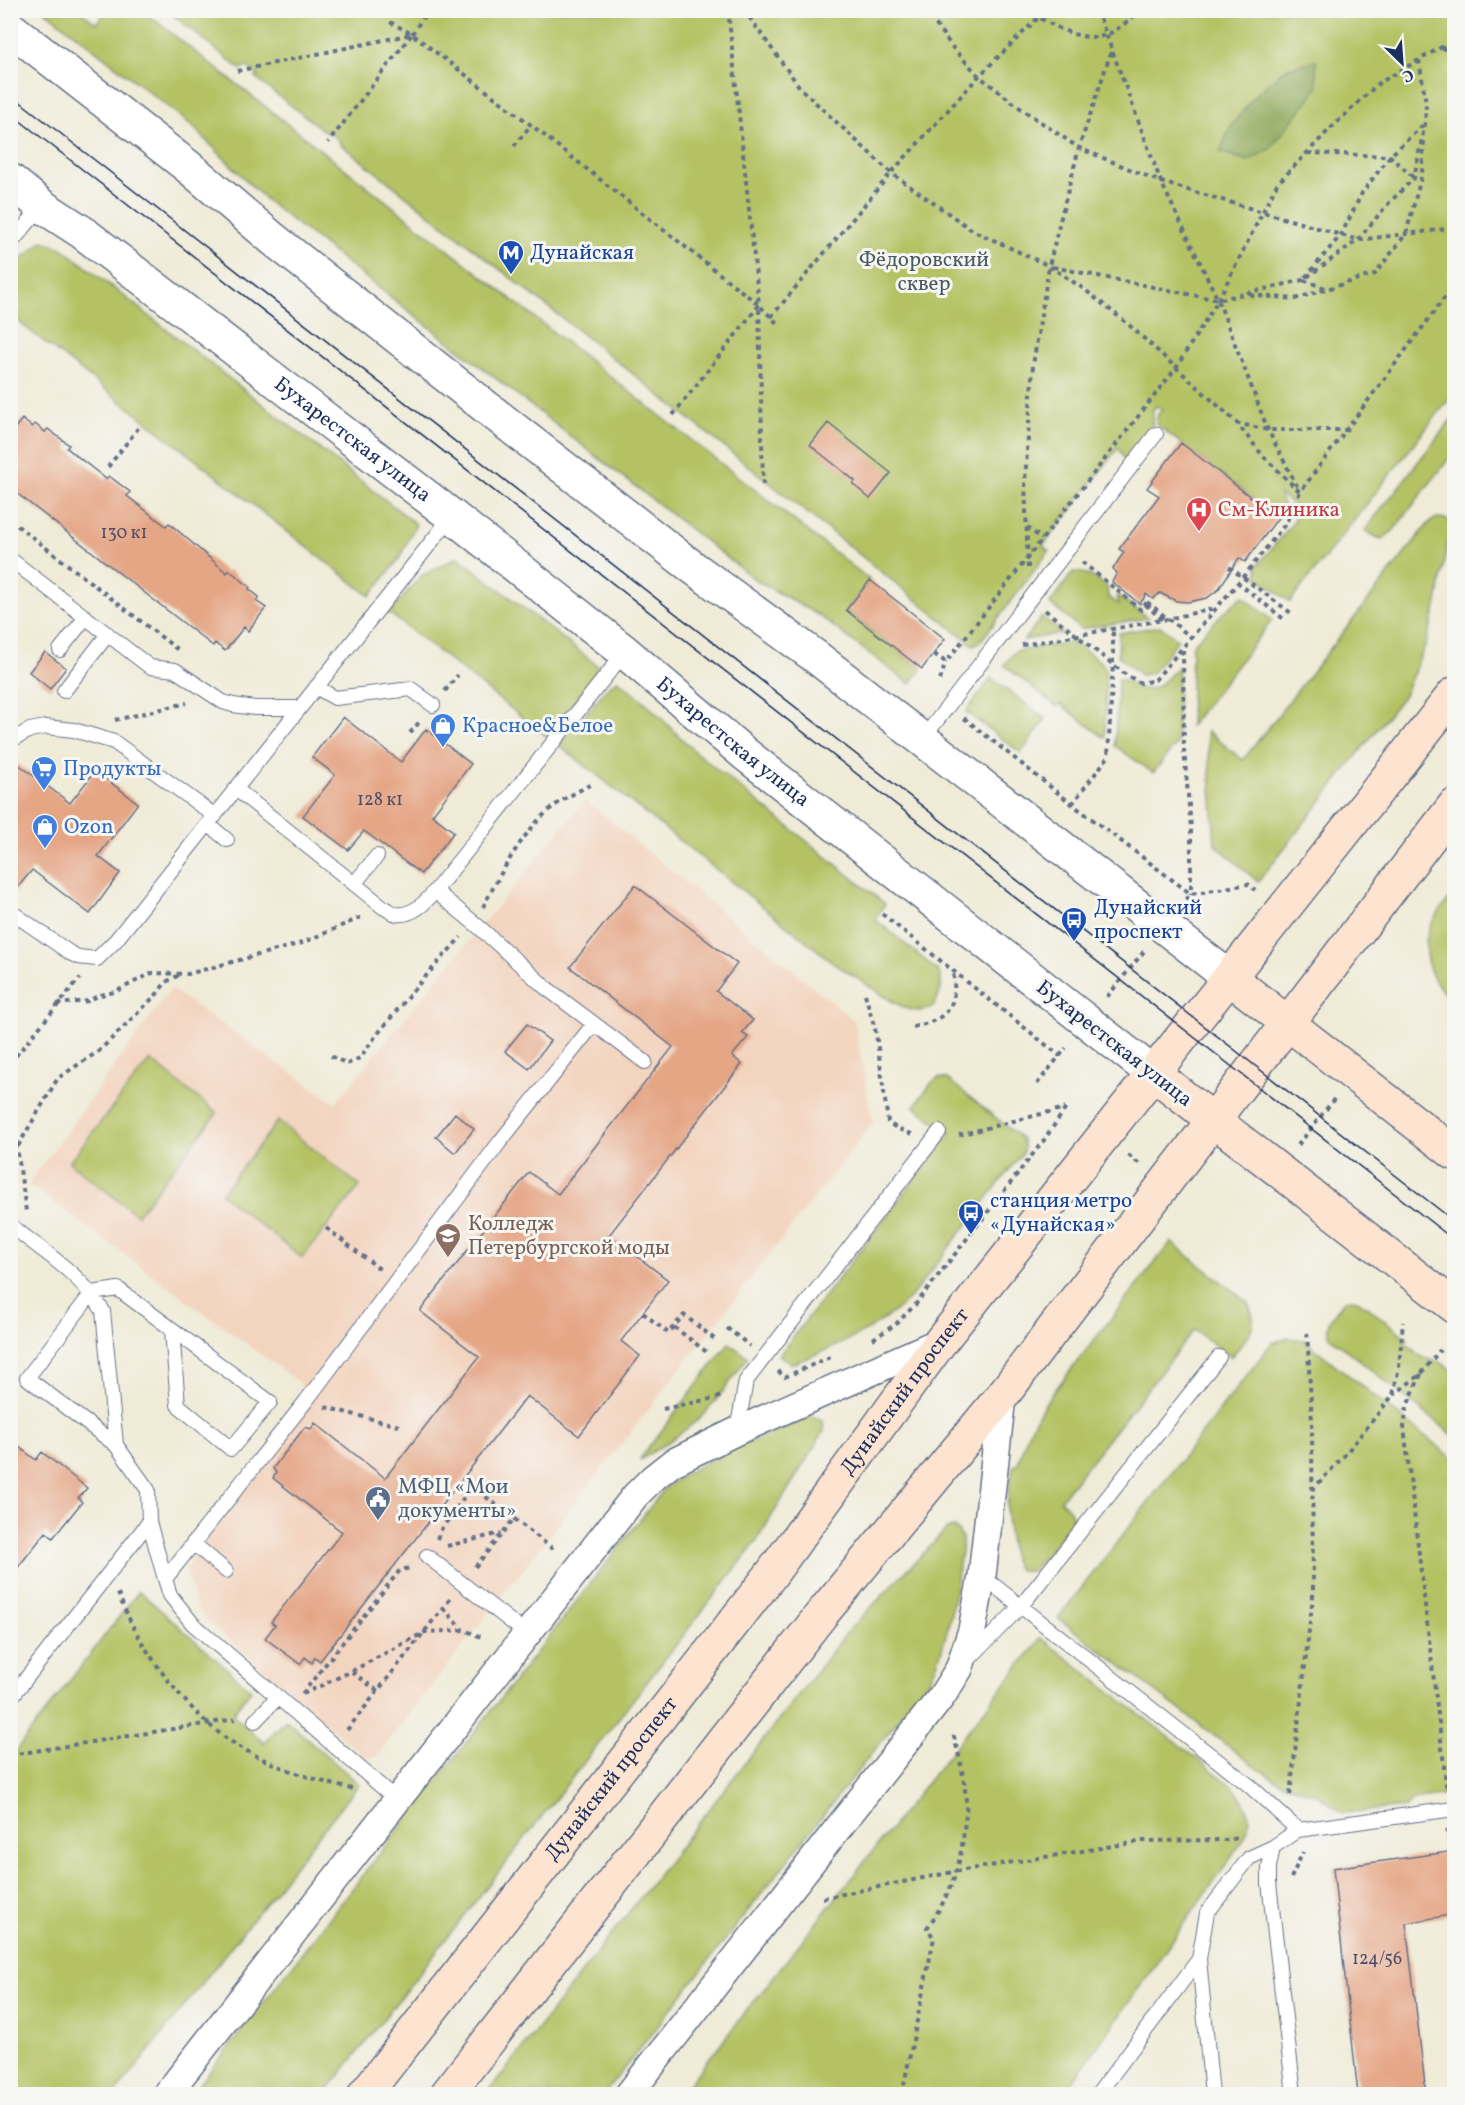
<svg xmlns="http://www.w3.org/2000/svg" width="1465" height="2105" viewBox="0 0 1465 2105" font-family="Vollkorn,serif">
<style>
.built{fill:#f3d4bf}
.green{fill:#b4c264;stroke:#687861;stroke-width:1.5}
.forest{fill:#8fa85a;stroke:#556c5c;stroke-width:1.5}
.building{fill:#e5a686}
.lines{fill:none;stroke-linecap:round;stroke-linejoin:round}
.service-casing{stroke:#657188;stroke-width:16}
.minor-casing{stroke:#657188;stroke-width:30}
.tertiary-casing{stroke:#657188;stroke-width:36}
.secondary-casing{stroke:#657188;stroke-width:36}
.path{stroke:#657188;stroke-width:4;stroke-dasharray:4.5 4.5;stroke-linecap:butt}
.service{stroke:#fff;stroke-width:14}
.minor{stroke:#fff;stroke-width:27}
.tertiary{stroke:#fff;stroke-width:33}
.secondary{stroke:#fde4d1;stroke-width:33}
.tram{stroke:#1b2f5e;stroke-width:1.5}
.labels{text-anchor:middle;dominant-baseline:central;stroke-width:6;stroke-linejoin:round;paint-order:stroke}
.number-label{font-size:18px;fill:#4e4d68}
.transit-label{font-size:21px;fill:#164399;stroke:#f6f6f2;text-anchor:start}
.park-label{font-size:21px;fill:#495b60;stroke:#f6f6f2}
.street-label{font-size:21px;fill:#1b2f5e;stroke:#f6f6f2}
.health-label{font-size:21px;fill:#be3a42;stroke:#f6f6f2;text-anchor:start}
.shop-label{font-size:21px;fill:#366cbe;stroke:#f6f6f2;text-anchor:start}
.education-label{font-size:21px;fill:#785e54;stroke:#f6f6f2;text-anchor:start}
.service-label{font-size:21px;fill:#4e5e75;stroke:#f6f6f2;text-anchor:start}
</style>
<rect width="100%" height="100%" fill="#f6f6f2"/>
<filter id="ink" filterUnits="userSpaceOnUse"><feTurbulence type="fractalNoise" baseFrequency=".0167" numOctaves="2"/><feDisplacementMap in="SourceGraphic" scale="12" xChannelSelector="R" yChannelSelector="G"/><feConvolveMatrix kernelMatrix="1 2 1 2 8 2 1 2 1" color-interpolation-filters="sRGB"/></filter>
<filter id="wash" filterUnits="userSpaceOnUse"><feTurbulence type="fractalNoise" baseFrequency=".008" numOctaves="4" result="noise"/><feDisplacementMap in="SourceGraphic" scale="24" xChannelSelector="R" yChannelSelector="G"/><feGaussianBlur stdDeviation="1.35" result="paint"/><feColorMatrix in="noise" values="0 0 0 0 0 0 0 0 0 0 0 0 0 0 0 0 0 1.4 0 .05"/><feComposite in="paint" operator="in"/></filter>
<g filter="url(#wash)">
<rect width="100%" height="100%" fill="#efebd7"/>
<path class="built" d="M585 800 854 1020 873 1123 376 1757 367 1759 206 1620 196 1606 185 1568 307 1410 300 1383 28 1184 171 989 335 1103Z"/>
<path class="green" d="M45 11H80L96 23 107 11H143L870 580 846 610 922 669 910 684 818 615 756 580 267 201 190 124Z
M168 11H1454V393L1290 602 1257 577 1258 569 1256 567 1292 524 1298 508 1279 494 1283 504V513L1278 518 1156 424 1158 414 1162 410 1156 406 1153 410 1152 425 1125 460 1118 448 1043 546 1049 551 979 643 973 645 604 351 339 143 340 141 328 132 327 133 255 78 259 76 247 67 240 69Z
M43 241 62 248 416 524 399 559 370 596 11 316V268Z
M1454 416V452L1393 531 1382 539 1376 537 1365 530Z
M1437 518C1446 518 1449 520 1454 528L1450 530 1436 608 1426 643 1404 695 1258 882 1215 844 1207 731 1243 760 1421 533 1429 523Z
M458 557 598 666 592 680 546 736 389 613 421 576Z
M1073 572C1087 572 1096 578 1107 587L1108 597 1118 604 1117 595 1148 618 1081 629 1050 604Z
M1243 596 1272 620 1190 726 1192 648 1195 642 1224 612Z
M1042 617 1063 633 1024 640Z
M1160 626 1178 640 1152 673 1141 675 1118 656 1119 633Z
M1074 642 1102 663 1106 670 1105 738 1060 704 1057 707 1004 665 1016 651Z
M1178 667 1177 743 1153 773 1115 746 1118 679C1125 679 1129 683 1135 686 1154 697 1166 679 1178 667Z
M991 678 1046 719 1021 753 966 712Z
M618 680 646 703 694 751 885 904 875 919 939 972C944 985 941 996 932 1007L922 1011 911 1010 895 1003 835 964 559 745 609 686Z
M1454 893V992L1450 999C1429 980 1418 949 1432 923 1438 912 1447 902 1454 893Z
M150 1060 217 1113 137 1215 69 1162Z
M939 1078 947 1079 1022 1139 1024 1148 1023 1152 910 1298C876 1331 835 1347 792 1364L779 1355 950 1134 914 1106 933 1081Z
M278 1121 360 1186 302 1258 221 1194Z
M1171 1242 1247 1302C1262 1327 1246 1338 1231 1357L1194 1330 1060 1500C1068 1508 1074 1511 1072 1523L1032 1571C1027 1571 1022 1572 1018 1569 1010 1562 1007 1521 1007 1509 1007 1495 1011 1480 1013 1466L1017 1465 1028 1433 1045 1403Z
M1353 1299 1359 1301 1408 1339 1405 1343 1422 1357 1442 1363 1454 1372V1436L1330 1337C1322 1323 1337 1311 1345 1300Z
M1288 1338 1304 1340 1454 1459V1794L1411 1800 1406 1807 1343 1813 1316 1794 1282 1783 1257 1768 1058 1618 1272 1343Z
M729 1343 748 1357C733 1377 719 1399 702 1416 684 1433 661 1446 641 1460L640 1459Z
M812 1416 814 1418 823 1421 824 1431 754 1545 325 2094H192L665 1488C709 1455 762 1437 812 1416Z
M953 1527 959 1532 960 1536 963 1537C956 1585 951 1634 931 1678L604 2094H487L848 1631 947 1529Z
M139 1591 251 1690 232 1714 264 1743 286 1720 359 1784 115 2094H11V1757Z
M1041 1638 1230 1784C1247 1802 1256 1819 1242 1842L1064 2094H681Z"/>
<path class="forest" d="M1316 60 1317 89 1270 149 1248 161 1220 152 1231 126 1258 92 1285 69Z"/>
<g id="blocks">
<path class="building" d="M22 419 32 427 35 424 45 432 48 429 69 445 67 448 106 479 109 476 130 492 127 496 166 526 169 523 227 573 229 570 250 587 249 589 259 597 256 601 266 608 248 631 244 627 225 651 215 643 213 646 10 488V434Z
M828 423 891 473 870 499 853 484 855 481 810 445Z
M1181 443 1278 518 1245 562 1239 558 1218 590 1207 598 1188 602 1176 601 1160 593 1153 599 1146 594 1140 604 1112 582 1117 573 1113 569 1124 552 1119 549 1159 496 1147 488Z
M870 580 945 639 922 669 846 610Z
M45 652 66 668 50 689 29 672Z
M343 717 401 762 426 729 471 764 432 815 454 832 421 874 364 831 348 850 303 816 335 775 312 757Z
M10 758 70 803 95 771 138 803 98 856 120 873 90 914 32 870 10 897Z
M635 885 737 964 716 991 753 1020 742 1033 748 1037 732 1056 742 1064 609 1235 668 1280 621 1341 640 1356 579 1436 527 1396 320 1661 315 1657 312 1663 305 1657 300 1664 265 1638 275 1625 271 1622 342 1532 273 1478 276 1473 273 1468 305 1427 311 1429 315 1423 385 1478 479 1357 420 1311 529 1172 558 1194 673 1047 570 967Z
M527 1024 550 1041 529 1069 505 1051Z
M455 1113 474 1129 455 1153 436 1137Z
M10 1440 36 1460 42 1452 87 1488 78 1498 82 1502 53 1538 46 1532 10 1577Z
M1455 1851V1914L1406 1923 1426 2094H1358L1333 1868Z"/>
</g>
</g>
<g filter="url(#ink)">
<use href="#blocks" fill-opacity="0" stroke="#657188" stroke-width="1.5"/>
<g class="lines">
<defs>
<path id="service" d="M10 244 42 206
M10 559 150 667 175 670 223 702 233 705 255 708H300
M60 650 86 617
M316 687 335 698 411 689 433 705
M64 691 108 634
M922 740 1156 434
M10 741 30 730 46 727 74 730 114 742 215 816
M236 789 383 907C387 909 392 913 397 914 413 916 426 902 435 891L625 652
M208 824 227 840
M354 884 377 856
M435 891 479 927 545 987 645 1062
M10 911 70 953 78 957 97 959 116 940 452 516
M10 1225C44 1252 81 1274 103 1311L116 1445
M172 1330 178 1405 231 1449 270 1402 118 1289 92 1293 27 1378 116 1445 148 1490 149 1522 165 1579 170 1595 192 1623 398 1801
M737 1431 746 1381 939 1132
M193 1543 226 1571
M427 1556 528 1635
M982 1576 1250 1786 1298 1830
M165 1579 306 1401 499 1143 593 1025
M969 1659 1021 1606 1219 1357
M10 1699 149 1522
M255 1721 278 1697
M1199 1959 1212 2094
M1098 2094 1199 1959 1207 1913 1249 1858 1273 1847
M1294 2094 1269 1883V1867L1273 1847 1298 1830 1454 1809"/>
<path id="minor" d="M167 2094 635 1496 653 1478 672 1463 737 1431 941 1341
M629 2094 942 1696 959 1669 972 1630 982 1576 1002 1396"/>
<g id="tertiary">
<path d="M10 28 191 169 273 239 519 433 691 566 816 657 1230 978"/>
<path id="s1" d="M10 180 42 206 82 232 452 516 625 652 745 754 1154 1074"/>
</g>
<g id="secondary">
<path d="M1230 978 1454 1153"/>
<path d="M1154 1074 1454 1306"/>
<path id="s2" d="M365 2094 770 1576 941 1341 1454 694"/>
<path d="M447 2094 821 1615 1002 1396 1454 806"/>
</g>
</defs>
<use href="#service" class="service-casing"/>
<use href="#minor" class="minor-casing"/>
<use href="#tertiary" class="tertiary-casing"/>
<use href="#secondary" class="secondary-casing"/>
<path class="path" d="M728 10 759 305
M744 10 801 89 891 173 972 230 1049 266 1084 289 1128 324 1236 422 1263 456 1300 492
M925 10 953 48 979 76 1023 110 1079 148 1161 182 1358 240 1454 228
M1025 10C1048 22 1079 44 1106 35 1117 31 1132 17 1142 10
M1097 10 1161 182 1218 300 1268 430 1298 488
M390 22 412 34 531 125 759 305 779 325
M412 34 428 10
M1442 47 1454 57
M1419 60 1426 103 1425 125
M237 71 412 34 328 143
M514 146 531 125
M1308 153 1390 156 1414 178 1415 177
M1053 267 1218 300 1303 280 1358 240 1386 206 1414 178 1425 123
M1325 288 1303 280 1341 235 1362 193 1390 156 1424 124
M1250 295 1295 299 1375 274 1406 234 1422 174 1424 139
M771 317 891 173 979 76 1046 10
M673 415 759 305 763 485
M1236 423 1268 430H1348
M108 467 139 427
M10 520 178 650
M1027 527 1042 539
M1082 562 1141 610 1147 602 1143 599
M1229 567 1291 613
M1028 568 1025 481 1033 365 1049 266 1061 217 1079 148 1112 49
M1237 582 1285 620
M1147 602 1192 638
M1150 604 1148 607 1163 620
M1045 610 1126 675 1141 683 1155 680 1248 571 1286 523 1300 492 1454 285
M1022 645 1168 619 1215 608
M1183 650 1184 750 1191 828V894
M934 654 946 662 1176 368 1218 300 1277 184 1329 130 1379 83 1454 40
M940 680 946 662
M445 691 458 675
M964 718 1072 804 1191 894
M115 720 187 703
M410 733 421 720
M1072 804 1108 757 1113 664V629
M1186 900 1191 894 1248 884 1255 890
M483 907C500 874 526 825 557 804 568 796 581 790 593 783
M882 914 1060 1056
M865 994 876 1033 888 1122 896 1128 912 1134
M1107 997 1145 950
M57 1004 88 1001 100 995 115 992 152 973 188 974 302 943 364 916
M913 1027C948 1019 958 1008 953 971
M331 1056 347 1064 360 1058 375 1037 417 986 461 937
M10 1063 80 978
M1037 1084 1066 1048
M10 1099 26 1211
M959 1135 1065 1108
M1298 1145 1335 1098
M18 1146 58 1078 99 1051 157 994 166 982 179 975
M1128 1155 1141 1165
M326 1228 381 1270
M643 1313 668 1333 684 1315 717 1341
M674 1327 708 1353
M727 1328 750 1346
M873 1339 896 1324 916 1304 1044 1140 1066 1108
M778 1371 785 1377 830 1357
M1421 1374 1407 1406 1404 1427 1447 1791
M1393 1395 1421 1374 1440 1350
M325 1407 403 1427
M663 1409 724 1396
M1312 1490 1343 1457 1393 1395 1399 1367 1403 1322
M437 1539 440 1531 472 1486 553 1549
M447 1546 501 1533
M475 1567 514 1519
M118 1593C138 1648 192 1722 245 1750 278 1768 316 1781 352 1789
M443 1608 463 1630
M352 1672 378 1691
M302 1694 400 1570 411 1568
M303 1694 352 1671 425 1632 464 1630 484 1638
M347 1730 450 1599
M10 1755 235 1719
M1290 1795 1313 1596 1312 1423 1307 1330
M1447 1829 1450 1852
M1291 1878 1303 1852
M823 1898 958 1871 1144 1841 1225 1840 1240 1838
M902 2094 934 1938 927 1928C950 1895 960 1870 964 1830 965 1820 967 1811 966 1802 965 1778 959 1756 953 1733"/>
<use href="#service" class="service"/>
<use href="#minor" class="minor"/>
<use href="#tertiary" class="tertiary"/>
<use href="#secondary" class="secondary"/>
<path class="tram" d="M10 94 1454 1221
M10 113 1454 1240"/>
</g>
</g>
<defs>
<symbol id="metro-pin" viewBox="-11 -11 22 30"><path d="M0 17L-7.5 6A9.5 9.5 0 1 1 7.5 6Z" fill="#1a4fb4" stroke="#f6f6f2"/><path d="M-5.5 5V-5H-3L0 0L3-5H5.5V5H3V-.5L0 4L-3-.5V5Z" fill="#fff"/></symbol>
<symbol id="hospital-pin" viewBox="-11 -11 22 30"><path d="M0 17L-7.5 6A9.5 9.5 0 1 1 7.5 6Z" fill="#e0444e" stroke="#f6f6f2"/><path d="M-5-5h3v3.5h4V-5h3V5h-3V1.5h-4V5h-3Z" fill="#fff"/></symbol>
<symbol id="shop-pin" viewBox="-11 -11 22 30"><path d="M0 17L-7.5 6A9.5 9.5 0 1 1 7.5 6Z" fill="#3f7fe0" stroke="#f6f6f2"/><path d="M-5-2.5h2.3a2.7 3.5 0 0 1 5.4 0H5L5.5 6h-11ZM-1.5-2.5h3a1.5 2.3 0 0 0-3 0Z" fill="#fff"/></symbol>
<symbol id="supermarket-pin" viewBox="-11 -11 22 30"><path d="M0 17L-7.5 6A9.5 9.5 0 1 1 7.5 6Z" fill="#3f7fe0" stroke="#f6f6f2"/><path d="M-6-5.5h2.5l.6 2H6L4.5 2H-2.5L-4.4-4H-6ZM-1.5 3.2a1.3 1.3 0 1 0 .1 0ZM3 3.2a1.3 1.3 0 1 0 .1 0Z" fill="#fff"/></symbol>
<symbol id="bus-pin" viewBox="-11 -11 22 30"><path d="M0 17L-7.5 6A9.5 9.5 0 1 1 7.5 6Z" fill="#1a4fb4" stroke="#f6f6f2"/><path d="M-5-6H5V4H4V6H2V4H-2V6H-4V4H-5ZM-3.5-4V0h7V-4ZM-3.5 1.2v1.5H-2V1.2ZM2 1.2v1.5H3.5V1.2Z" fill="#fff"/></symbol>
<symbol id="university-pin" viewBox="-11 -11 22 30"><path d="M0 17L-7.5 6A9.5 9.5 0 1 1 7.5 6Z" fill="#8d6e63" stroke="#f6f6f2"/><path d="M0-5L7-2L0 1L-7-2ZM-4 1L0 2.5L4 1V4Q0 6-4 4Z" fill="#fff"/></symbol>
<symbol id="civic-pin" viewBox="-11 -11 22 30"><path d="M0 17L-7.5 6A9.5 9.5 0 1 1 7.5 6Z" fill="#5c6f8a" stroke="#f6f6f2"/><path d="M-.6-6.5H3V-4.5H.6V-3L4-1V1h2V6H-6V1h2V-1L-.6-3ZM-1.2 2.5V6h2.4V2.5Z" fill="#fff"/></symbol>
</defs>
<g fill-rule="evenodd">
<use href="#metro-pin" x="496" y="238" width="30" height="40"/>
<use href="#hospital-pin" x="1184" y="495" width="30" height="40"/>
<use href="#shop-pin" x="428" y="711" width="30" height="40"/>
<use href="#supermarket-pin" x="29" y="754" width="30" height="40"/>
<use href="#shop-pin" x="30" y="812" width="30" height="40"/>
<use href="#bus-pin" x="1059" y="905" width="30" height="40"/>
<use href="#bus-pin" x="956" y="1198" width="30" height="40"/>
<use href="#university-pin" x="433" y="1221" width="30" height="40"/>
<use href="#civic-pin" x="363" y="1484" width="30" height="40"/>
</g>
<g class="labels">
<g class="number-label">
<text x="124" y="533">130 к1</text>
<text x="380" y="800">128 к1</text>
<text x="1377" y="1959">124/56</text>
</g>
<g class="transit-label">
<text x="530" y="253">Дунайская</text>
<text x="1094" y="908">Дунайский<tspan x="1094" dy="24">проспект</tspan></text>
<text x="990" y="1201">станция метро<tspan x="990" dy="24">«Дунайская»</tspan></text>
</g>
<g class="park-label">
<text x="924" y="260">Фёдоровский<tspan x="924" dy="24">сквер</tspan></text>
</g>
<g class="street-label">
<text stroke="none"><textPath href="#s1" startOffset="430">Бухарестская улица</textPath></text>
<text stroke="none"><textPath href="#s1" startOffset="916">Бухарестская улица</textPath></text>
<text transform="translate(1114 1044) rotate(38)">Бухарестская улица</text>
<text stroke="none"><textPath href="#s2" startOffset="886">Дунайский проспект</textPath></text>
<text stroke="none"><textPath href="#s2" startOffset="400">Дунайский проспект</textPath></text>
</g>
<g class="health-label">
<text x="1218" y="510">См-Клиника</text>
</g>
<g class="shop-label">
<text x="462" y="726">Красное&amp;Белое</text>
<text x="63" y="769">Продукты</text>
<text x="64" y="827">Ozon</text>
</g>
<g class="education-label">
<text x="468" y="1224">Колледж<tspan x="468" dy="24">Петербургской моды</tspan></text>
</g>
<g class="service-label">
<text x="398" y="1487">МФЦ «Мои<tspan x="398" dy="24">документы»</tspan></text>
</g>
</g>
<rect width="1465" height="2105" fill="none" stroke="#f6f6f2" stroke-width="36"/>
<g transform="translate(1402 63) rotate(155)" stroke="#f6f6f2" stroke-width="4.5" paint-order="stroke">
<path d="M0-4.5L10 22L0 15L-10 22Z" fill="#1b2f5e"/>
<text y="-9" font-size="16" font-weight="bold" text-anchor="middle" fill="#1b2f5e">С</text>
</g>
</svg>
